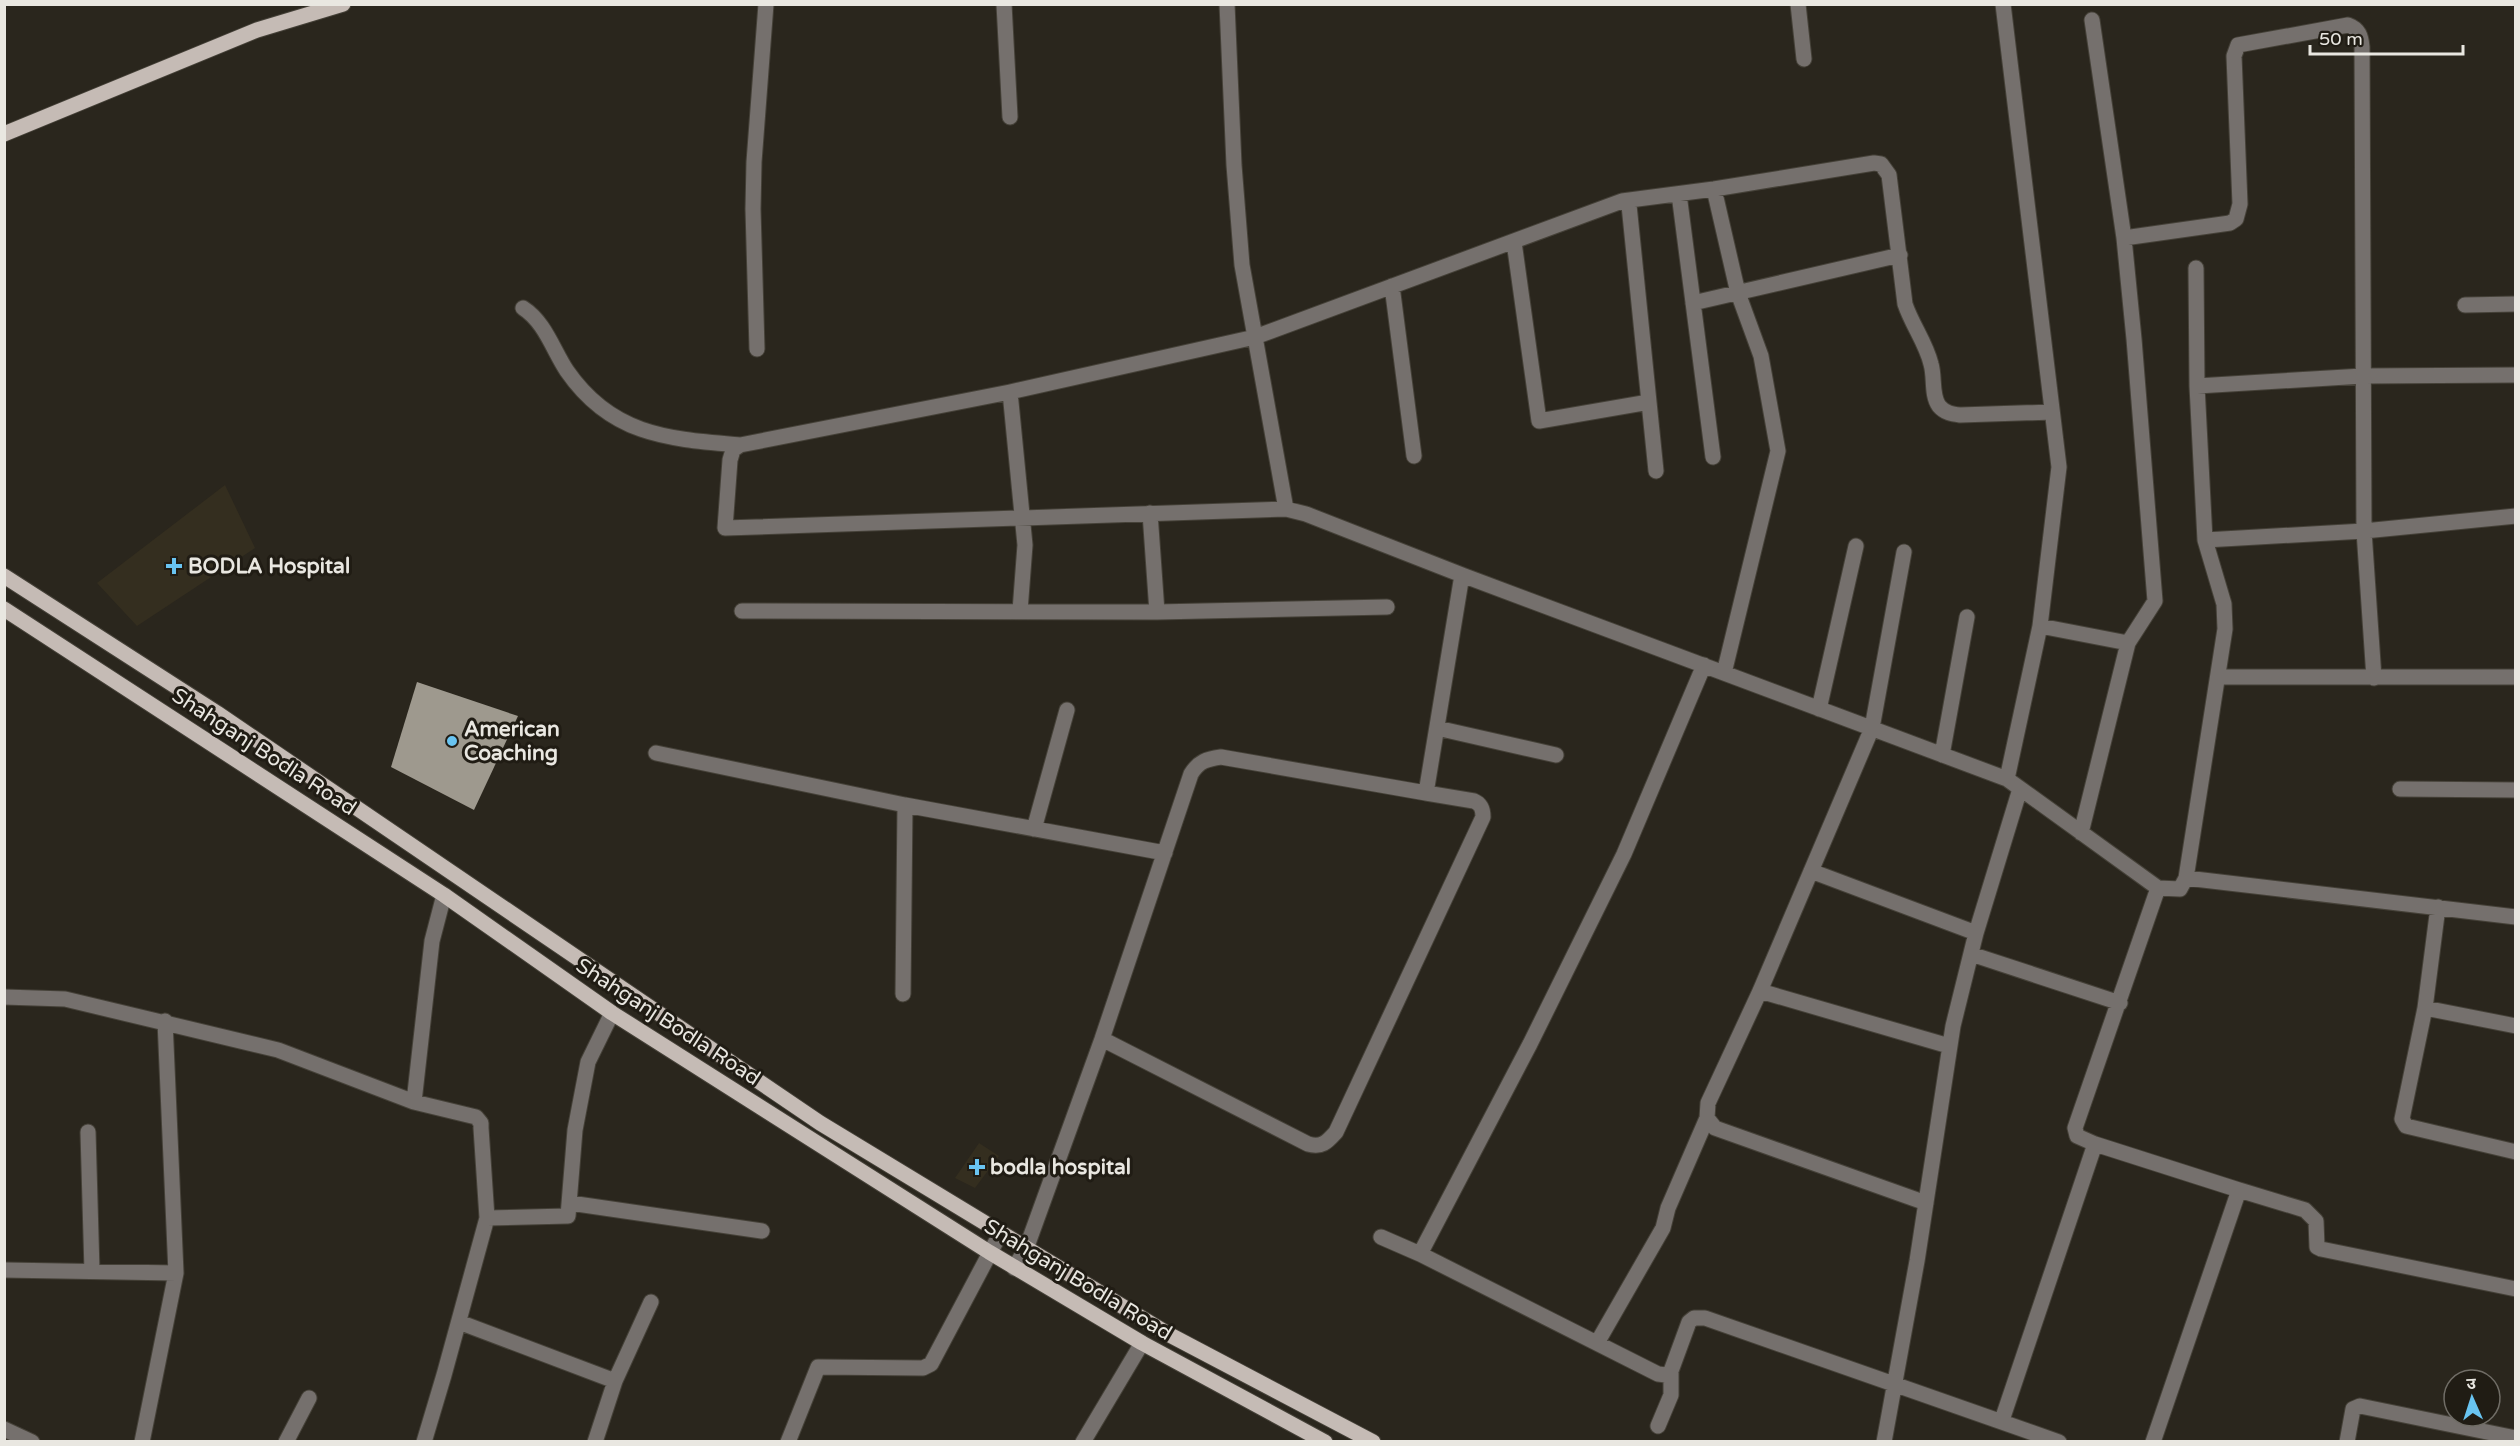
<svg xmlns="http://www.w3.org/2000/svg" width="2520" height="1446" viewBox="0 0 2520 1446" font-family="'Varela Round','Noto Sans Devanagari',sans-serif">
<style>
.built{fill:#342e1f}
.building{fill:#9e998e}
.lines{fill:none;stroke-linecap:round;stroke-linejoin:round}
.minor-casing{stroke:#454138;stroke-width:17}
.major-casing{stroke:#454138;stroke-width:17}
.minor{stroke:#75706d;stroke-width:15}
.major{stroke:#c5bbb5;stroke-width:15}
.poi-dot{fill:#69c4f1;stroke:#201c14;stroke-width:2}
.labels{text-anchor:middle;dominant-baseline:central;stroke-width:6;stroke-linejoin:round;paint-order:stroke}
.poi-label{font-size:21px;font-weight:bold;fill:#e9e7e1;stroke:#201c14;text-anchor:start}
.street-label{font-size:21px;fill:#e9e7e1;stroke:#201c14}
</style>
<rect width="100%" height="100%" fill="#2a261d"/>
<path class="built" d="M225 485 255 548 137 626 97 583Z
M979 1143 999 1156 975 1188 955 1178Z"/>
<path class="building" d="M417 682 518 716 474 810 391 767Z"/>
<g class="lines">
<defs>
<path id="minor" d="M1004 4 1010 117
M1798 4 1804 59
M2003 4 2059 467 2040 626 2007 779
M1714 189 1738 293 1761 356 1778 451 1724 673
M1679 194 1713 457
M1622 201 1714 189 1874 163 1881 164 1889 175 1905 304C1912 325 1926 343 1931 364 1935 377 1931 395 1939 406 1945 413 1952 414 1960 415L2052 412
M2124 238 2230 223 2236 219 2240 204 2234 56 2238 45 2348 25C2359 29 2361 36 2362 47L2364 531 2516 516
M1514 242 1539 421 1649 402
M2196 268 2197 386
M1392 286 1414 456
M1693 303 1900 255
M2465 305 2516 304
M523 308C545 322 553 350 567 371 612 436 669 439 740 445
M757 349 753 209 754 162 766 4
M1010 392 1025 545 1020 611
M1286 509 1255 337 1622 201 1629 205 1656 471
M1150 513 1157 612
M1462 575 2007 779 2158 888 2075 1128 2077 1136 2095 1144 2002 1420
M742 611 1157 612 1387 607
M2040 626 2128 643
M2219 677H2516
M2374 678 2364 531 2205 540 2197 386 2363 376 2516 375
M1819 709 1856 546
M1437 728 1556 755
M656 753 905 805
M1942 755 1967 617
M2400 789 2516 790
M1034 829 1067 710
M2081 833 2128 643 2155 601 2134 339 2124 238 2092 20
M1811 871 1976 933
M2186 878 2516 917
M2158 888 2180 889 2186 878 2225 629 2224 604 2205 540
M2438 907 2425 1008 2402 1119 2406 1126 2516 1152
M1971 954 2120 1003
M1760 991 1949 1046
M903 994 905 805 1165 853
M4 997 65 999 278 1050 414 1102 476 1117 481 1123V1128L487 1218 568 1216 575 1130 588 1062 612 1013
M2425 1008 2516 1026
M1102 1039 1308 1144C1322 1148 1327 1142 1336 1132L1483 817C1483 809 1481 804 1474 801L1426 793
M414 1102 432 941 444 895
M1707 1118 1715 1128 1926 1203
M88 1132 92 1271
M2095 1144 2239 1190 2153 1442
M2239 1190 2305 1210 2316 1221 2317 1247 2321 1249 2516 1289
M570 1203 762 1231
M1381 1237 1420 1254 1658 1374 1666 1375 1671 1371 1689 1322 1694 1318H1705L2059 1442
M1420 1254 1530 1044 1624 854 1704 665
M1014 1268 1026 1249 1102 1039 1191 774C1199 761 1207 759 1221 757L1426 793 1462 575 1306 514 1286 509 725 528 730 460 733 450 740 445 1010 392 1255 337 1242 265 1234 165 1227 4
M4 1270 176 1273
M459 1322 615 1381 595 1442
M1597 1343 1663 1228 1668 1208 1707 1118 1708 1103 1760 991 1872 728 1904 552
M615 1381 651 1302
M1658 1426 1671 1395V1371
M4 1429 32 1442
M142 1442 176 1273 165 1021
M286 1442 309 1398
M424 1442 444 1375 487 1218
M788 1442 818 1367 923 1368 931 1364 1000 1234
M1083 1442 1142 1343
M1884 1442 1917 1261 1953 1026 1976 933 2020 789
M2347 1442 2353 1409 2360 1406 2516 1438"/>
<path id="major" d="M4 134 257 30 343 4
M4 576 217 713 820 1123 1168 1334 1373 1442
M4 609 444 895 612 1013 989 1252 1142 1343 1325 1442"/>
</defs>
<use href="#minor" class="minor-casing"/>
<use href="#major" class="major-casing"/>
<use href="#minor" class="minor"/>
<use href="#major" class="major"/>
</g>
<g class="poi-dot">
<path d="M171 557h6v6h6v6h-6v6h-6v-6h-6v-6h6z"/>
<circle cx="452" cy="741" r="6"/>
<path d="M974 1158h6v6h6v6h-6v6h-6v-6h-6v-6h6z"/>
</g>
<g class="labels">
<g class="poi-label">
<text x="188" y="566">BODLA Hospital</text>
<text x="464" y="729">American<tspan x="464" dy="24">Coaching</tspan></text>
<text x="990" y="1167">bodla hospital</text>
</g>
<g class="street-label">
<text transform="translate(264 752) rotate(33)">Shahganj Bodla Road</text>
<text transform="translate(668 1022) rotate(33)">Shahganj Bodla Road</text>
<text transform="translate(1078 1280) rotate(31)">Shahganj Bodla Road</text>
</g>
</g>
<rect width="2520" height="1446" fill="none" stroke="#e9e7e1" stroke-width="12"/>
<g transform="translate(2472 1398) rotate(357)"><circle r="28" fill="#201c14" stroke="#706d66" stroke-width="1.5"/>
<path d="M0-4.5L10 22L0 15L-10 22Z" fill="#69c4f1"/>
<text y="-9" font-size="16" font-weight="bold" text-anchor="middle" fill="#e9e7e1">उ</text>
</g>
<path d="M2310 45v9h153v-9" fill="none" stroke="#e9e7e1" stroke-width="3"/>
<text x="2319" y="45" font-size="18" fill="#e9e7e1" stroke="#201c14" stroke-width="4.5" paint-order="stroke">50 m</text>
</svg>
